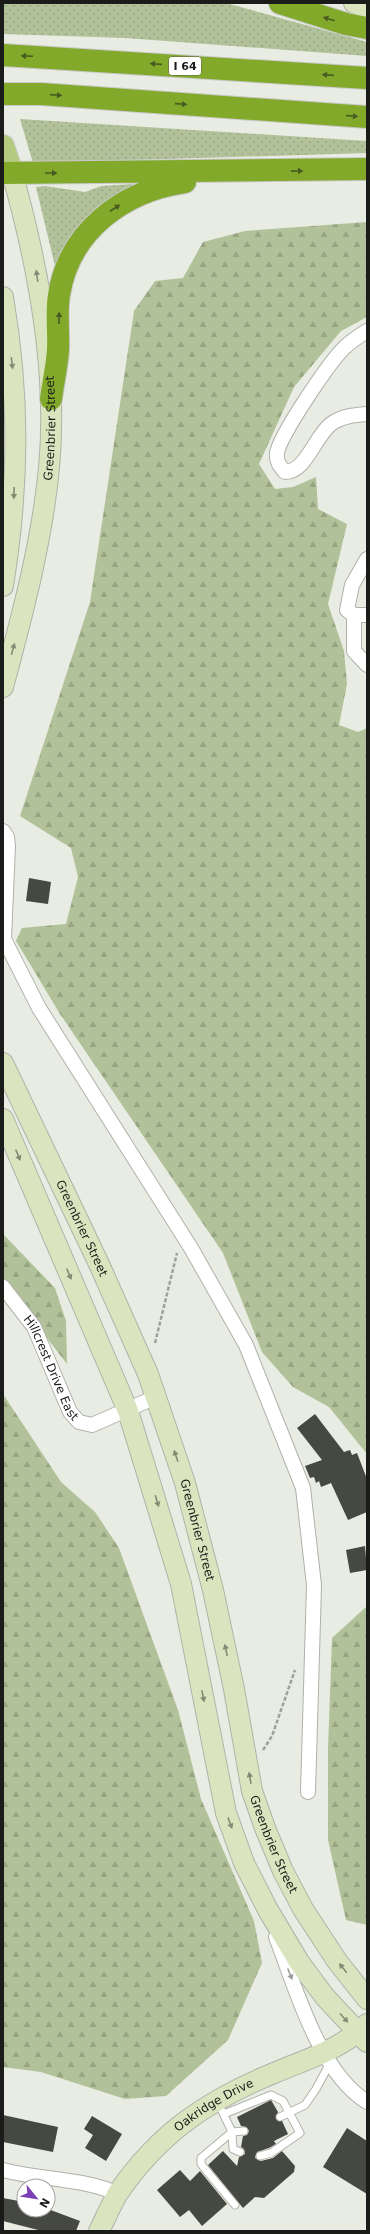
<svg xmlns="http://www.w3.org/2000/svg" width="370" height="2234" viewBox="0 0 370 2234" font-family="'DejaVu Sans',sans-serif">
<style>
.grass{fill:url(#grass-dots)}
.forest{fill:url(#forest-firs)}
.building{fill:#464941}
.lines{fill:none;stroke-linecap:round;stroke-linejoin:round}
.lane-casing{stroke:#afb2a9;stroke-width:9}
.street-casing{stroke:#afb2a9;stroke-width:16}
.secondary-casing{stroke:#afb2a9;stroke-width:22}
.primary-casing{stroke:#c8c9c8;stroke-width:24}
.highway-casing{stroke:#c8c9c8;stroke-width:24}
.path{stroke:#9fa29a;stroke-width:2.5;stroke-dasharray:4 2;stroke-linecap:butt}
.lane{stroke:#fff;stroke-width:7}
.street{stroke:#fff;stroke-width:14}
.secondary{stroke:#dae5bf;stroke-width:20}
.primary{stroke:#b4cb7f;stroke-width:22}
.highway{stroke:#82a92a;stroke-width:22}
.oneway{fill:#495b21}
.oneway2{fill:#848b74}
.oneway3{fill:#989998}
.labels{text-anchor:middle;dominant-baseline:central;stroke-width:4;stroke-linejoin:round;paint-order:stroke}
.shield{fill:#fff;stroke:#5f605e;stroke-width:1}
.shield-label{font-size:11px;font-weight:bold;fill:#1b1c19}
.street-label{font-size:12px;fill:#1b1c19;stroke:#fff}
</style>
<defs>
<pattern id="grass-dots" width="8" height="8" patternUnits="userSpaceOnUse"><rect width="8" height="8" fill="#b1c199"/><path d="M2 2h.1M6 6h.1" fill="none" stroke="#98a583" stroke-width="1.8" stroke-linecap="round"/></pattern>
<pattern id="forest-firs" width="22" height="20" patternUnits="userSpaceOnUse"><rect width="22" height="20" fill="#b1c199"/><path d="M5 1l3.5 6h-7zM16 11l3.5 6h-7z" fill="#98a583"/></pattern>
</defs>
<rect width="100%" height="100%" fill="#e8ece2"/>
<path class="grass" d="M3 3H226L367 42V56L126 38 3 34Z
M20 119 367 141V153L33 163Z
M134 184C95 206 74 226 55 266L36 187 45 186 85 192 101 186Z"/>
<path class="forest" d="M367 222V317L341 331 294 387 259 464 275 489 293 487 316 477 318 509 347 524 328 604 344 651 347 684 339 725 358 732 367 728V1454L329 1407 293 1387 262 1352 223 1253 60 1014 16 941 22 928 66 924 78 877 71 848 20 816 90 602 134 311 155 281 183 278 203 242 245 231Z
M3 1234 55 1288 66 1321 67 1364 3 1281Z
M3 1394 61 1482 95 1512 119 1548 178 1710 201 1799 254 1921 262 1963 228 2040 166 2096 125 2099 41 2072 3 2067Z
M367 1606V1925L346 1920 328 1840V1748L332 1638Z"/>
<path class="building" d="M29 878 51 882 48 904 26 901Z
M315 1414 344 1452 350 1450 352 1455 357 1453 367 1479V1512L348 1520 331 1483 321 1487 319 1481 316 1483 314 1477 310 1478 305 1466 322 1460 297 1428Z
M365 1546 367 1570 350 1573 346 1550Z
M271 2100 278 2112 276 2119 282 2121 288 2134 274 2141 276 2144 269 2148 257 2152 255 2158 261 2161 273 2158 282 2151 295 2166 294 2172 264 2198 255 2197 243 2208 208 2165 223 2151 237 2166 239 2157 245 2154 244 2149 241 2147 243 2136 247 2135 249 2131 246 2127 241 2126 237 2117Z
M3 2115 58 2127 53 2152 3 2142Z
M92 2116 122 2134 106 2161 85 2148 93 2135 84 2129Z
M347 2128 367 2141V2194L323 2167Z
M180 2170 190 2181 200 2171 227 2204 202 2226 189 2210 180 2217 157 2190Z
M3 2198 24 2202V2210L48 2209 80 2221 76 2231H42L3 2221Z"/>
<g class="lines">
<defs>
<path id="lane" d="M222 2111 232 2132 233 2149 240 2152
M224 2114 271 2095 283 2101 300 2133 271 2153 260 2156
M280 2117 305 2105 316 2089 330 2063
M235 2205 201 2164V2158L232 2132 244 2131"/>
<g id="street">
<path d="M367 331C359 336 351 341 345 347 330 361 280 435 277 453 276 462 280 466 285 472 306 472 315 436 331 424 342 416 355 415 367 414"/>
<path d="M367 559 352 585 347 610 354 615H367"/>
<path d="M354 615V651L367 665"/>
<path d="M3 831 7 837 8 846 4 939 39 1008 191 1248 246 1345 303 1488 314 1585 308 1792"/>
<path id="s1" d="M3 1287 34 1327 70 1412 79 1422 92 1425 156 1397"/>
<path d="M276 1937C296 1989 319 2072 367 2102"/>
<path d="M3 2170C41 2180 84 2178 118 2194"/>
</g>
<g id="secondary">
<path d="M354 3 367 8"/>
<path d="M3 297C20 397 19 486 3 586"/>
<path id="s2" d="M3 687C22 616 42 542 49 468 58 373 38 265 12 173"/>
<path id="s3" d="M3 1063 99 1264 148 1374 185 1483 213 1590 234 1689 252 1791 265 1828 283 1871 303 1909 337 1961 367 1999"/>
<path d="M3 1119 128 1411 181 1584 226 1813 244 1863 268 1910 299 1962 325 1997 367 2042"/>
<path id="s4" d="M99 2231C105 2219 111 2205 118 2193 159 2133 208 2100 274 2073 307 2059 340 2050 367 2024"/>
</g>
<path id="primary" d="M3 146 12 173"/>
<path id="highway" d="M280 3 346 24 367 28
M3 55 367 78
M3 94H41L367 117
M3 173 367 169
M51 399C53 383 57 366 58 350 59 332 56 313 59 295 69 231 123 191 185 182"/>
</defs>
<use href="#lane" class="lane-casing"/>
<use href="#street" class="street-casing"/>
<use href="#secondary" class="secondary-casing"/>
<use href="#primary" class="primary-casing"/>
<use href="#highway" class="highway-casing"/>
<path class="path" d="M155 1343 177 1253
M263 1750 272 1736 295 1670"/>
<use href="#lane" class="lane"/>
<use href="#street" class="street"/>
<use href="#secondary" class="secondary"/>
<use href="#primary" class="primary"/>
<use href="#highway" class="highway"/>
</g>
<defs><path id="oneway-solid" d="M-6-.8H1V-3.2L6.5 0L1 3.2V.8H-6Z"/></defs>
<g class="oneway">
<use href="#oneway-solid" transform="translate(329 19) rotate(-163)"/>
<use href="#oneway-solid" transform="translate(27 56) rotate(-177)"/>
<use href="#oneway-solid" transform="translate(156 64) rotate(-176)"/>
<use href="#oneway-solid" transform="translate(328 75) rotate(-176)"/>
<use href="#oneway-solid" transform="translate(56 95) rotate(4)"/>
<use href="#oneway-solid" transform="translate(181 104) rotate(4)"/>
<use href="#oneway-solid" transform="translate(352 116) rotate(4)"/>
<use href="#oneway-solid" transform="translate(297 171) rotate(-1)"/>
<use href="#oneway-solid" transform="translate(51 173)"/>
<use href="#oneway-solid" transform="translate(115 208) rotate(-33)"/>
<use href="#oneway-solid" transform="translate(59 318) rotate(-89)"/>
</g>
<g class="oneway2">
<use href="#oneway-solid" transform="translate(37 276) rotate(-98)"/>
<use href="#oneway-solid" transform="translate(12 363) rotate(83)"/>
<use href="#oneway-solid" transform="translate(14 493) rotate(92)"/>
<use href="#oneway-solid" transform="translate(13 649) rotate(-75)"/>
<use href="#oneway-solid" transform="translate(18 1155) rotate(67)"/>
<use href="#oneway-solid" transform="translate(69 1274) rotate(67)"/>
<use href="#oneway-solid" transform="translate(176 1456) rotate(-109)"/>
<use href="#oneway-solid" transform="translate(157 1501) rotate(73)"/>
<use href="#oneway-solid" transform="translate(226 1650) rotate(-102)"/>
<use href="#oneway-solid" transform="translate(203 1696) rotate(79)"/>
<use href="#oneway-solid" transform="translate(250 1778) rotate(-100)"/>
<use href="#oneway-solid" transform="translate(230 1823) rotate(70)"/>
<use href="#oneway-solid" transform="translate(343 1968) rotate(-129)"/>
<use href="#oneway-solid" transform="translate(344 2018) rotate(48)"/>
</g>
<use class="oneway3" href="#oneway-solid" transform="translate(290 1974) rotate(68)"/>
<g class="labels">
<rect class="shield" x="169" y="57" width="32" height="18" rx="3"/>
<g class="shield-label">
<text x="185" y="66">I 64</text>
</g>
<g class="street-label">
<text stroke="none"><textPath href="#s2" startOffset="264">Greenbrier Street</textPath></text>
<text stroke="none"><textPath href="#s3" startOffset="183">Greenbrier Street</textPath></text>
<text stroke="none"><textPath href="#s1" startOffset="95">Hillcrest Drive East</textPath></text>
<text stroke="none"><textPath href="#s3" startOffset="507">Greenbrier Street</textPath></text>
<text stroke="none"><textPath href="#s3" startOffset="831">Greenbrier Street</textPath></text>
<text stroke="none"><textPath href="#s4" startOffset="174">Oakridge Drive</textPath></text>
</g>
</g>
<rect width="370" height="2234" fill="none" stroke="#1b1c19" stroke-width="8"/>
<g transform="translate(36 2198) rotate(120)"><circle r="19" fill="#ffffff" stroke="#a4a4a3"/>
<path d="M0-3L7 15L0 10L-7 15Z" fill="#7c3eb3"/>
<text y="-6" font-size="11" font-weight="bold" text-anchor="middle" fill="#1b1c19">N</text>
</g>
</svg>
